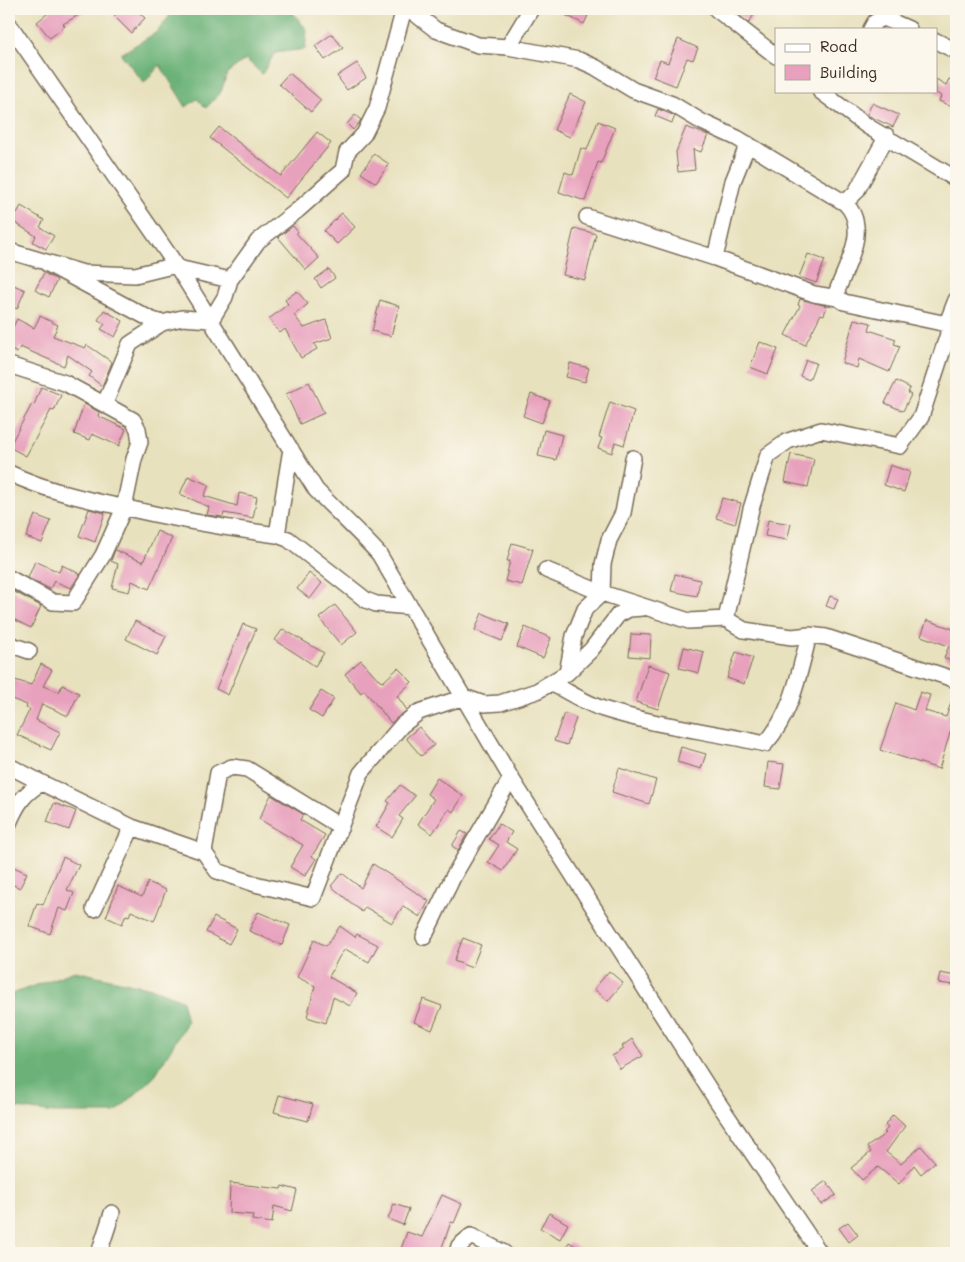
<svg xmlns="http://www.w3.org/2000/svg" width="965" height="1262" viewBox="0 0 965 1262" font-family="Mali,sans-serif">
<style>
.forest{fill:#6cb278;stroke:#546e4b}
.building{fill:#e8a1bd}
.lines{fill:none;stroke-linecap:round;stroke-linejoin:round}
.minor-casing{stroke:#786a56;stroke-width:18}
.minor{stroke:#fff;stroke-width:15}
</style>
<rect width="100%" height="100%" fill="#fbf7ec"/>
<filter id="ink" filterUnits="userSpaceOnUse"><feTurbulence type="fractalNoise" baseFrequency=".02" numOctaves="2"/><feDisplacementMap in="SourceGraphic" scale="10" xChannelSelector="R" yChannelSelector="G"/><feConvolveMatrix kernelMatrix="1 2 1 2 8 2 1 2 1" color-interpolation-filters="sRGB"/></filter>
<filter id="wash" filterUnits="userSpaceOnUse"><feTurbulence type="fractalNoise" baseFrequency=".0096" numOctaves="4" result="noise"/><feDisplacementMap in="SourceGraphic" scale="20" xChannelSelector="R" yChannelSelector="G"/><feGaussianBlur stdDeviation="1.12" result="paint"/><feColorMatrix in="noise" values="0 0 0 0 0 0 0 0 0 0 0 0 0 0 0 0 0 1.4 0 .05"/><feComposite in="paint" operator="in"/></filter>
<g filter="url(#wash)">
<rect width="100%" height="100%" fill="#e8e1be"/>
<path class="forest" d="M175 9H290L307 30 305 49 275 53 262 74 246 59 227 73 221 92 206 108 197 99 186 107 160 65 144 83 121 54 157 32Z
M75 971 151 988 182 1000 187 1022 154 1077 115 1113H54L9 1107V995Z"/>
<g id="blocks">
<path class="building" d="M53 9H89L63 24 65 26 50 38 37 22Z
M121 9H135L145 18 131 33 114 16Z
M553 9H591L584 24Z
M731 9H757L749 23Z
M332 34 343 48 325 60 315 46Z
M678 39 698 48 693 60 687 58 676 86 653 77 660 60 668 63Z
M357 63 366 78 347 90 337 76Z
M289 73 321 100 311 112 279 84Z
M936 79 946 85 949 79 956 82V109L939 101 941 96 936 93Z
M570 94 586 102 570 137 554 130Z
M872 103 899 115 893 127 867 115Z
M658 109 675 116 672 123 655 116Z
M355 115 361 120 353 130 347 124Z
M598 121 615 128 601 163 598 162 585 201 559 192 565 172 573 175 581 148 587 150Z
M219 127 281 176 317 132 331 143 286 198 210 138Z
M686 127 708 135 701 152 693 149 695 170 678 172 676 152Z
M374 154 389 164 376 183 361 173Z
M21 206 44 220 40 227 54 236 46 249 33 242 36 236 9 219V209L17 213Z
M342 213 355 227 337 244 324 231Z
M293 226 298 232 296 233 319 258 306 270 278 237Z
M574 228 596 234 585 280 563 275Z
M808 254 825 260 816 283 799 277Z
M329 269 335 278 321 288 315 279Z
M44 273 57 280 49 297 35 290Z
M9 283 25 290 17 309 9 305Z
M297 291 308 304 294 315 304 328 326 320 332 338 314 344 317 349 301 358 285 329 280 333 269 319 288 304 285 300Z
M800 299 827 306 824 315 821 314 805 345 785 335 800 306 798 305Z
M380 300 399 306 391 336 372 331Z
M104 310 123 321 115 337 101 329 105 324 98 320Z
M40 316 58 325 53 336 85 348 87 345 112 362 102 386 89 376 92 372 68 355 64 366 20 347 17 353 9 349V335L17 319 34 328Z
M854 319 871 323 869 330 896 339 894 344 900 346 889 372 859 359 857 368 842 363Z
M760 342 778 349 768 374 750 367Z
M806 360 816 363 809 380 800 376Z
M570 363 589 368 585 382 566 377Z
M896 381 910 388 908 393 911 395 903 411 885 403Z
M309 382 324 413 300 424 286 394Z
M41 387 61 395 54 411 51 410 26 456 9 447 32 404 34 405Z
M531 394 550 401 542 423 523 416Z
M610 402 634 411 624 445 615 442 612 453 598 448 602 438 599 437Z
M84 404 99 412 98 416 126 429 119 446 92 434 90 440 74 434Z
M544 430 562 435 556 460 538 456Z
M791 454 814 459 808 487 785 482Z
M890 465 910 472 904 492 884 485Z
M188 476 209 485 204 496 237 506 239 493 257 497 253 518 224 513 223 517 207 515 209 507 180 494Z
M722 498 741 503 735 524 716 518Z
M89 509 105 513 95 542 79 536Z
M35 515 51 521 42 543 26 537Z
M768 520 791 524 787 540 765 536Z
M157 531 172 538 149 589 132 581 129 592 112 588 118 564 111 561 115 550 143 562Z
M512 543 533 549 522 585 505 581 510 561H507Z
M35 561 59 572 62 565 80 574 71 588 54 581 50 589 28 578Z
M309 573 322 583 310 599 297 589Z
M675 574 700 580 697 596 671 591Z
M9 589 41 606 31 628 9 617Z
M830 596 838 599 834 609 826 606Z
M335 605 357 632 341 645 319 618Z
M482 613 509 624 502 641 475 630Z
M927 620 956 630V663L944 658 949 646 921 636Z
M135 621 166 636 157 655 126 639Z
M243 624 256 629 228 695 216 689Z
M525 627 551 638 543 658 517 647Z
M283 629 324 653 315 666 275 640Z
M631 634 651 635 650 658 629 656Z
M684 647 704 652 699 673 679 668Z
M736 652 753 658 744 684 727 678Z
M361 660 380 681 383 682 398 668 412 682 397 696 407 710 391 723 364 690 361 693 345 674Z
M41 664 52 670 43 686 59 692 62 685 79 693 68 716 42 704 36 720 60 732 51 750 17 735 30 709 26 708 27 705 9 698 12 679 31 685Z
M648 665 670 672 658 709 636 702Z
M321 691 334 699 322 718 309 710Z
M955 691 956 721 954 720 939 769 880 750 896 703 914 710 920 692 930 695 925 711 946 717Z
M564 713 576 718 567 745 554 741Z
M419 727 434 745 421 756 406 738Z
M681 747 706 754 701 769 677 762Z
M768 762 784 764 780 789 765 787Z
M619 768 656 780 649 804 612 792Z
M437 778 463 796 453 812 449 809 432 834 418 824 434 799 427 794Z
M400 785 415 796 399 816 403 819 392 837 376 827 390 803 387 801Z
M271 795 303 814 300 820 325 835 312 856 316 859 305 876 290 867 303 845 259 819Z
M54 803 76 811 69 830 47 822Z
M499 824 512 832 506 842 517 849 503 871 488 862 499 845 489 839Z
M461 831 467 834 458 850 452 846Z
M63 857 79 865 67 890 74 893 67 911 59 908 50 934 29 926 37 903 43 905Z
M373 864 429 901 420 917 403 906 392 923 365 907 362 912 331 886 342 873 361 888Z
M9 865 27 873 20 888 9 883Z
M148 882 166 890 154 921 131 911 129 916 126 915 122 924 106 917 118 886 142 897Z
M258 912 290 925 282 945 249 931Z
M214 917 237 929 229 944 206 932Z
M340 926 355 937 357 934 378 945 369 962 345 949 339 957 329 977 357 993 350 1006 333 997 326 1023 307 1017 315 986 297 977 314 940 326 946Z
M463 938 481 945 472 968 454 961Z
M609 971 623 983 608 1001 594 989Z
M940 973 956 976V985L938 983Z
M423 999 442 1006 432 1030 414 1022Z
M632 1039 643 1056 620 1069 612 1056 624 1049 622 1046Z
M279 1095 313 1104 308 1121 274 1112Z
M893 1115 905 1126 886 1152 901 1164 921 1146 935 1162 921 1174 914 1165 899 1184 878 1167 862 1180 851 1168 871 1152 867 1147 886 1133 884 1132 888 1128 885 1125Z
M826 1181 836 1195 821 1205 812 1191Z
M230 1183 281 1189 282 1186 297 1190 292 1211 274 1206 272 1223 252 1220 253 1215 229 1213Z
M442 1195 462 1204 454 1223 451 1222 440 1253H413L401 1249 407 1232 422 1237Z
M394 1204 409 1209 403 1225 388 1219Z
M549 1213 568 1224 560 1239 540 1228Z
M848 1222 858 1235 849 1242 839 1228Z
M569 1242 587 1253H563Z"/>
</g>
</g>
<g filter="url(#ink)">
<use href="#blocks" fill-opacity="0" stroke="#786a56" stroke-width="1"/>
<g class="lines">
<defs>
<path id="minor" d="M409 9 436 30 478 45 508 47
M531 9 508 47 579 60 595 67 633 90 672 104 702 122 737 138 845 203C870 228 847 264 837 291L838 298 844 302 956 326
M716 9 776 56
M9 24 178 268 316 490C337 512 359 532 379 554L511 778 711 1092 820 1253
M871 29 875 22 884 18 909 29
M936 41 956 51
M820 91 867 126 956 179
M845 203 856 192 887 136
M587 217 715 258 814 294 838 298
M9 251 83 273 135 275 176 265
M715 258 733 181 748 144
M46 263 150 319 162 323 182 318 211 320 225 297 230 280 258 241 298 210 343 170 347 152 364 134 377 108 404 9
M178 268 230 280
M9 365 65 383 133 420 138 429 140 442 134 459 124 508 103 555 73 603 53 602 9 578
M105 403 130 344 162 323
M9 473C45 490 83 499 122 507 174 519 225 528 277 535L288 539 366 600 376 604 411 607
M277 535 291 449
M546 570 602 593 603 564 609 540 623 513 633 458
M726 619 751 509 768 455 788 441 821 430 900 446 921 417 948 334 947 323 956 300
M9 644 29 651
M567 673 574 636 585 609 602 593 689 621 726 619 744 630 792 637 809 635 826 637 956 680
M551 683C567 691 585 703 603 709 656 726 711 731 765 744 792 714 799 674 809 635
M9 766 42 783
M9 823C17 804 24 793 42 783L132 827 204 852 218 773 232 767 247 769 341 827
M204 852 217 871 255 884 313 898 361 773 402 725 419 712 464 697 484 704 500 703 537 691 567 673 591 650 618 615 629 609 643 608
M94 909 132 827
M424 937 453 877 511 778
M99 1253 112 1213
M457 1253 459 1246 471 1236 504 1253"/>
</defs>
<use href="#minor" class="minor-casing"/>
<use href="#minor" class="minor"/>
</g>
</g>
<rect width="965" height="1262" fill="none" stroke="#fbf7ec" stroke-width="30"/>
<rect x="775" y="28" width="162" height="65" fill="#fbf7ec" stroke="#aea59a"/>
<rect x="785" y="44" width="25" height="8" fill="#ffffff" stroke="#aea59a"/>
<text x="820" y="52" font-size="15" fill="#3b2a1e">Road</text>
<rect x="785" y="65" width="25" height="15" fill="#e8a1bd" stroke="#aea59a"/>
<text x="820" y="78" font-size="15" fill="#3b2a1e">Building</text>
</svg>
